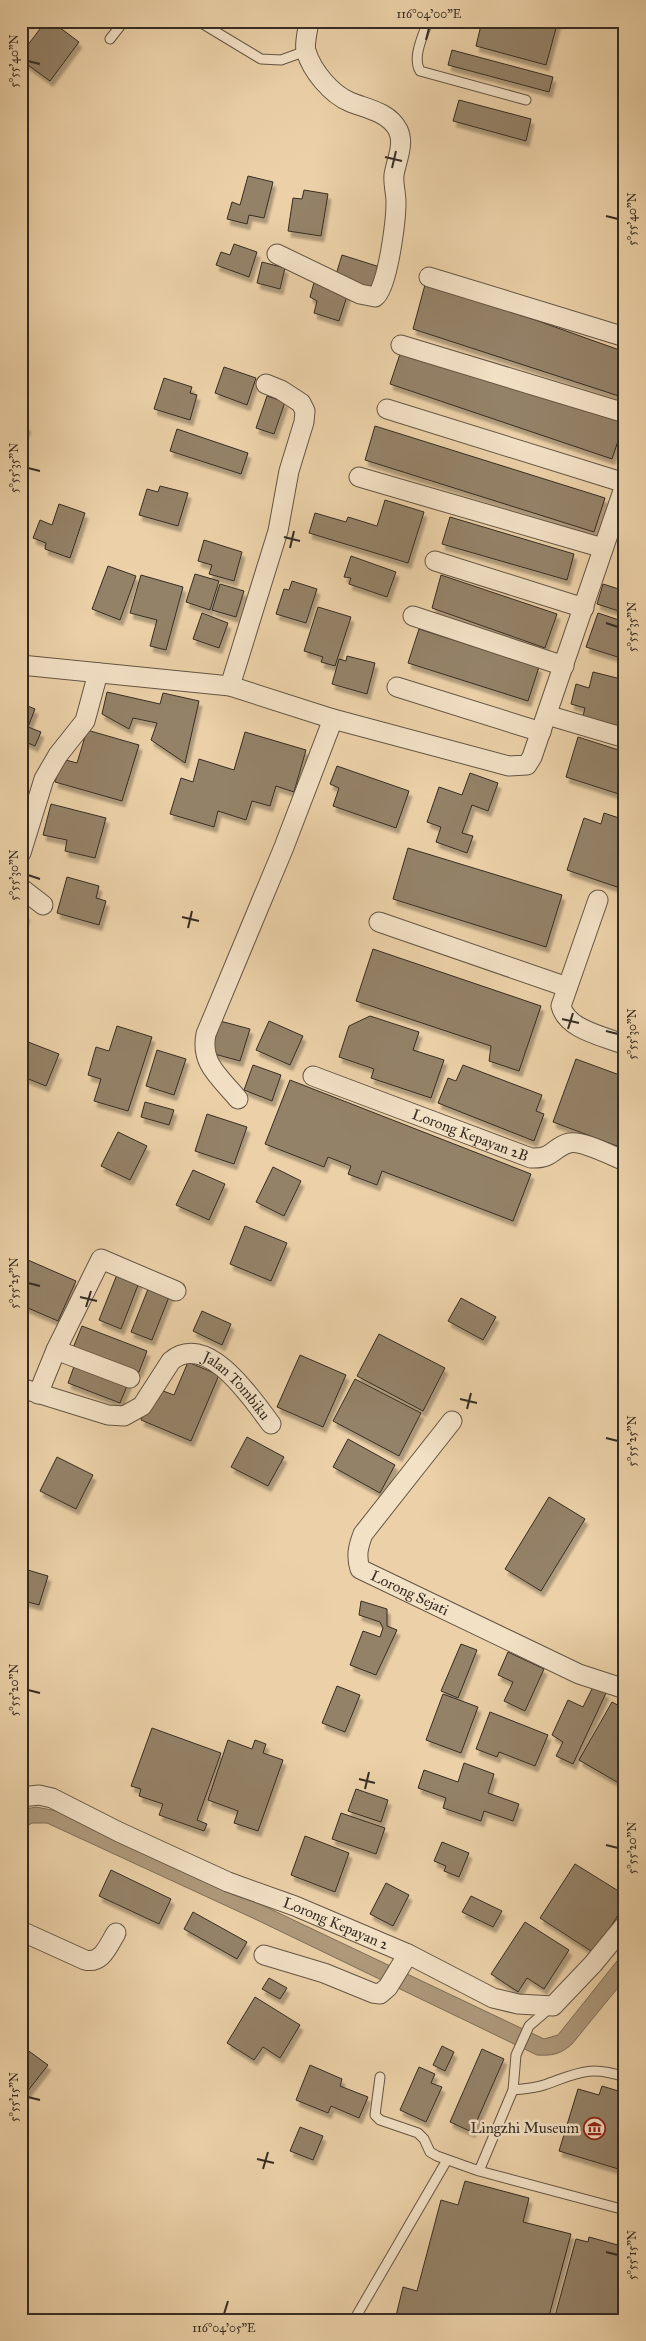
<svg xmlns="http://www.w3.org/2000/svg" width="646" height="2341" viewBox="0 0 646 2341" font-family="'IM FELL Great Primer',serif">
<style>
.water{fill:#ae997b;stroke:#7e6d58}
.building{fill:#948268;stroke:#352c23;filter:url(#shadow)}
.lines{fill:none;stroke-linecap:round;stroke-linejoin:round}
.service-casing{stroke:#635544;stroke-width:11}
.minor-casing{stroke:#635544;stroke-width:21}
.service{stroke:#f3e1c6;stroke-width:9}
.minor{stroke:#f3e1c6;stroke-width:19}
.ticks{fill:none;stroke:#352c23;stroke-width:2}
.labels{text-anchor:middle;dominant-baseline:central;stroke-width:5;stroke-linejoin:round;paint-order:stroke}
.street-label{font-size:15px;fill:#352c23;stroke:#f3e1c6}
.poi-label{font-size:15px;fill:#352c23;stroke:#f3e1c6;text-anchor:end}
.neatline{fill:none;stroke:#352c23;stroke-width:2}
.ticks-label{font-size:12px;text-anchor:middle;fill:#352c23}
</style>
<defs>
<filter id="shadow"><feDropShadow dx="3" dy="5.5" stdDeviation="1" flood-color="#0004"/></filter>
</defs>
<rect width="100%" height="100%" fill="#ecd1a8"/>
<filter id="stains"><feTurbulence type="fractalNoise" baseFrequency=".004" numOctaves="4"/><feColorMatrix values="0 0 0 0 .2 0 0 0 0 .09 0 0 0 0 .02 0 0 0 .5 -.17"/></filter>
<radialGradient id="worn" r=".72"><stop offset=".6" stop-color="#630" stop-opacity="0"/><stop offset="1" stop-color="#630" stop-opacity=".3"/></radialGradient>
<path class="water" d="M36 1807 57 1811 266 1907 544 2039 558 2035 625 1951V1979L572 2044C561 2054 552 2056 537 2055L257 1920 47 1823H32L21 1830V1810Z"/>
<path class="building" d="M46 21H51L79 42 50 81 21 60V54Z
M482 21H558L546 65 476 46Z
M452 50 553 77 549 92 448 65Z
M459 100 531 119 526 141 453 121Z
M248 176 273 182 264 218 249 215 247 224 227 219 232 202 240 205Z
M304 190 328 194 321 236 288 231 293 198 302 199Z
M234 244 257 252 249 277 216 265 221 252 230 255Z
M342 255 383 268 375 291 335 278Z
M262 262 285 268 280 289 257 283Z
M315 279 349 290 339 321 314 313 317 301 310 297Z
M426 281 625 352V398L413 329Z
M402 348 624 423 612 459 390 384Z
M224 367 256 378 247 405 215 393Z
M164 378 192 387 190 393 197 395 190 420 154 409Z
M267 396 285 402 274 434 256 428Z
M21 422 28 427 21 438Z
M375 426 605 498 594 532 365 460Z
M177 429 248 453 241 474 170 451Z
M160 486 188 493 178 526 139 515 147 489 158 492Z
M385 500 424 512 408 563 309 533 315 513 346 522 348 517 377 526Z
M59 504 85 513 70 558 45 549 46 543 33 538 40 520 52 525Z
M450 517 574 554 567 580 442 544Z
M204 540 242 552 234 581 209 574 212 565 198 561Z
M351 556 396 572 387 597 349 584 351 578 344 577Z
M108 566 136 576 120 620 92 609Z
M195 574 219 581 210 610 186 602Z
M141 575 183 587 166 650 150 646 157 620 130 613Z
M441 575 557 614 545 648 432 608Z
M292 581 317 589 306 623 276 614 284 589 289 590Z
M220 584 244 591 236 617 212 610Z
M603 584 625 591V613L597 604Z
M318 607 351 617 335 666 321 662 323 657 304 651Z
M202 613 228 623 219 648 193 639Z
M598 613 625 622 624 659 586 647Z
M419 629 539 667 528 701 408 663Z
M347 656 375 663 367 694 332 684 339 659 346 661Z
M593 672 625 680V731L582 720 585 708 571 704 576 684 589 688Z
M107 692 160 704 163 693 199 701 185 763 151 740 157 723 133 718 129 729 102 714Z
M23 704 35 709 28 727 41 732 35 746 21 740Z
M87 730 139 745 122 801 55 782 62 759 77 763Z
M245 732 306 750 294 792 276 786 270 806 252 801 246 820 218 811 214 827 170 814 181 778 193 782 199 759 234 770Z
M578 737 625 752V796L566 777Z
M337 766 409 791 396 828 333 806 339 788 330 784Z
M470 773 498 783 488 811 472 805 462 833 473 836 467 853 436 842 441 827 427 822 439 787 462 795Z
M51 804 106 818 95 858 65 851 67 840 43 835Z
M604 813 625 820V832L620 845 625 846V864L617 887 567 870 584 818 601 824Z
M408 848 562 895 546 947 393 899Z
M67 877 99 886 96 898 106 901 99 925 57 913Z
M21 913 27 915 21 929Z
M373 949 541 1006 519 1071 489 1061 491 1046 356 1001Z
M370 1016 419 1032 413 1050 444 1060 431 1098 371 1078 374 1069 339 1057 349 1026Z
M220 1021 250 1029 240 1061 211 1053Z
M269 1021 303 1036 290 1065 256 1050Z
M117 1026 152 1037 128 1111 94 1101 101 1079 88 1075 96 1047 109 1051Z
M23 1040 59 1054 46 1086 21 1076V1046Z
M157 1050 186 1059 174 1095 146 1086Z
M576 1059 625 1077V1149L553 1122Z
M253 1065 281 1075 272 1101 244 1090Z
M463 1065 542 1095 536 1111 544 1114 534 1141 438 1103 448 1078 456 1081Z
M290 1080 531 1174 513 1221 382 1171 377 1185 348 1174 351 1166 328 1157 324 1167 265 1144Z
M145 1102 174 1110 169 1125 141 1117Z
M207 1114 247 1127 234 1164 195 1151Z
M118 1132 147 1146 130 1180 101 1166Z
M273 1167 301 1181 284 1216 256 1202Z
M193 1170 225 1184 209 1220 176 1205Z
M245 1226 287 1243 271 1281 230 1264Z
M21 1257 76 1281 58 1321 21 1305Z
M118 1272 140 1280 121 1329 99 1320Z
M150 1284 171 1292 152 1340 131 1332Z
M461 1298 496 1317 483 1340 448 1321Z
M202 1311 231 1324 222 1345 193 1331Z
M82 1326 147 1351 139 1372 73 1348Z
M379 1334 445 1368 423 1411 357 1376Z
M300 1355 346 1375 323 1427 277 1407Z
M76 1361 129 1381 120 1403 68 1383Z
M188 1362 219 1375 191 1441 141 1420 155 1388 174 1395Z
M355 1379 421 1413 399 1456 333 1421Z
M247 1437 284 1457 268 1486 231 1467Z
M348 1439 395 1465 380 1493 333 1467Z
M57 1457 93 1475 76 1509 40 1491Z
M549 1497 585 1519 541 1591 505 1569Z
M21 1568 48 1576 39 1605 21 1600Z
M361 1601 387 1609V1626L397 1630 376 1675 350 1665 363 1631 380 1637 383 1628 380 1622 359 1615Z
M461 1644 477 1650 458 1698 441 1691Z
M508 1652 544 1669 525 1711 504 1701 513 1682 498 1675Z
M337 1686 360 1695 345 1732 322 1723Z
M593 1687 606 1693 573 1764 556 1756 563 1742 552 1735 568 1700 583 1707Z
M443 1694 478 1707 461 1753 426 1740Z
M612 1702 625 1709 622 1720 625 1721V1769L617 1782 579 1760Z
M490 1712 548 1735 535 1766 499 1752 497 1757 476 1749Z
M152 1728 221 1753 197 1820 207 1824 204 1831 159 1815 163 1804 139 1796 141 1789 131 1786Z
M228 1740 252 1749 255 1740 266 1744 263 1753 283 1760 258 1831 234 1823 238 1811 208 1800Z
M464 1763 494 1774 488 1793 519 1804 513 1821 484 1811 481 1821 443 1808 446 1798 418 1788 424 1770 458 1782Z
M356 1789 388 1800 381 1822 348 1811Z
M341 1813 385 1828 376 1854 332 1839Z
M305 1836 349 1853 335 1892 291 1875Z
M442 1842 469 1853 459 1877 444 1871 446 1866 434 1861Z
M575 1864 625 1895V1904L594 1953 540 1918Z
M111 1870 171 1899 159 1924 99 1896Z
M386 1883 409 1895 393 1926 370 1914Z
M471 1896 502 1911 493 1927 462 1912Z
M193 1912 247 1942 237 1959 184 1929Z
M525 1922 569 1950 544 1989 527 1978 518 1992 491 1974Z
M269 1978 287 1988 280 1999 262 1989Z
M255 1997 300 2025 280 2058 263 2047 254 2060 227 2043Z
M442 2046 454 2052 445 2071 433 2065Z
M26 2049 48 2065 27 2092 21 2088V2055Z
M482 2049 504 2059 472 2132 450 2122Z
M310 2065 342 2079 340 2086 368 2097 359 2118 331 2106 328 2113 296 2100Z
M419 2067 435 2074 431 2083 442 2087 426 2122 400 2110Z
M602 2086 625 2093 623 2104 625 2105V2171L559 2151 578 2089 599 2095Z
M21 2104 25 2105 21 2123Z
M300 2127 323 2136 313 2160 290 2151Z
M465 2181 529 2198 523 2222 571 2234 548 2320H395L403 2287 417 2291 441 2200 458 2205Z
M589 2237 625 2247V2320H554L576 2239 588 2242Z"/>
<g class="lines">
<defs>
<path id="service" d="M198 21 261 59 281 60 306 51
M428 21C423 36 412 57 420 71L526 100
M110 39 124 21
M380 2077 375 2115 380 2120 418 2133 424 2139 430 2152 437 2156 479 2171 625 2210
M513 2090C523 2089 535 2088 544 2085 578 2073 589 2065 625 2077
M479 2171 513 2090 516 2055 529 2026 551 2007
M354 2320 447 2160"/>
<g id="minor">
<path d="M277 254 360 294 375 297C388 288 396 219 396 202 396 193 393 184 394 175 396 161 405 144 398 130 389 112 367 109 350 102 331 94 312 71 306 51 304 44 308 29 309 21"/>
<path d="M429 277 625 337"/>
<path d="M401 345 625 413"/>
<path d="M387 409 625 483"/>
<path d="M359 477 603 548"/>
<path d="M435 561 584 608"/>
<path d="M413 616 564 666"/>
<path d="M21 665 230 686 333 719 509 766 527 765 532 757 625 485"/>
<path d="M230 686 278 531 289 471 304 422 305 411 301 403 281 390 266 384"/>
<path d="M397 687 541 732"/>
<path d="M547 715 625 738"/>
<path d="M21 853 44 779 58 755 85 721 98 673"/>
<path d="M21 888 43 905"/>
<path d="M598 900 561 1006C567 1030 604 1036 625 1045"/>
<path d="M379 922 567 987"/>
<path id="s1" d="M313 1076 531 1158C554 1159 553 1147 569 1143 582 1140 612 1156 625 1161"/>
<path d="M238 1099C220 1077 200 1064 206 1034L284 847 333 719"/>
<path d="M56 1350 130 1378"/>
<path id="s2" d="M21 1388 108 1415 124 1416 142 1406 171 1361C207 1330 253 1400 271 1424"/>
<path d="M38 1394 56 1350 101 1259 176 1291"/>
<path id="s3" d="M452 1421 363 1534C358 1547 356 1556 360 1569L579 1674 625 1689"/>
<path id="s4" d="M21 1797 39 1795 52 1798 119 1832 228 1882 295 1906 408 1954 493 1998 518 2004 553 2006 593 1964 625 1925"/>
<path d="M21 1931 85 1960C102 1964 108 1946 116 1933"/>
<path d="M264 1955 324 1973 373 1993 380 1994 388 1987 408 1954"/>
</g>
</defs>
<use href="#service" class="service-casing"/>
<use href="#minor" class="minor-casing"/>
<use href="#service" class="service"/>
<use href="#minor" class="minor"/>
</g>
<path class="ticks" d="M426 40 429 28M28 61 40 64M385 157 402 161M392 168 396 151M606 216 618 219M28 468 40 471M284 537 300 541M290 548 294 531M606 623 618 627M28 875 40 879M182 917 199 921M188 928 192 911M562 1019 579 1023M568 1029 573 1013M606 1031 618 1034M28 1283 40 1286M80 1297 97 1301M86 1307 91 1291M460 1399 477 1403M467 1409 471 1393M606 1438 618 1441M28 1690 40 1693M359 1779 375 1783M365 1789 369 1772M606 1845 618 1848M28 2097 40 2100M257 2159 274 2163M263 2169 268 2152M606 2252 618 2255M224 2314 228 2301"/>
<defs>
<symbol id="museum-ring" viewBox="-11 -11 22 22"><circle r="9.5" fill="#f3e1c6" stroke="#8f2418" stroke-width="1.5"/><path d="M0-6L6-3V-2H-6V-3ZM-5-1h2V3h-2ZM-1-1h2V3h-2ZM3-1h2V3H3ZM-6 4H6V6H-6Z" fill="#8f2418"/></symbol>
</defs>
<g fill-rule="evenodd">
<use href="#museum-ring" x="582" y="2116" width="25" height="25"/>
</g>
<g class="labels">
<g class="street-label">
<text stroke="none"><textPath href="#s1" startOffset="168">Lorong Kepayan 2B</textPath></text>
<text stroke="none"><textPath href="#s2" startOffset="261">Jalan Tombiku</textPath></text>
<text stroke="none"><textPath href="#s3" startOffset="235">Lorong Sejati</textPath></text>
<text stroke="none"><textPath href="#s4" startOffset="342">Lorong Kepayan 2</textPath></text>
</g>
<g class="poi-label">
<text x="579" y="2128">Lingzhi Museum</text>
</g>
</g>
<rect width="646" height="2341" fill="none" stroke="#ecd1a8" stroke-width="55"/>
<rect x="28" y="28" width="590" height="2286" class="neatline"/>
<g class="ticks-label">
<text x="429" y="18">116°04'00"E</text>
<text transform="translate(14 61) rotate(-90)" y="4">5°55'40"N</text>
<text transform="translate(632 219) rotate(-90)" y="4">5°55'40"N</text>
<text transform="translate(14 468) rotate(-90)" y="4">5°55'35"N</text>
<text transform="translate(632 627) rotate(-90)" y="4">5°55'35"N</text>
<text transform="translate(14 875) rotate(-90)" y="4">5°55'30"N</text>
<text transform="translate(632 1034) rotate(-90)" y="4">5°55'30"N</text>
<text transform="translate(14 1283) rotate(-90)" y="4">5°55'25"N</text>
<text transform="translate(632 1441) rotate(-90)" y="4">5°55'25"N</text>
<text transform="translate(14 1690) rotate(-90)" y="4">5°55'20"N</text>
<text transform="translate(632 1848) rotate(-90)" y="4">5°55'20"N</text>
<text transform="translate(14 2097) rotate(-90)" y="4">5°55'15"N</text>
<text transform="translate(632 2255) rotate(-90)" y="4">5°55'15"N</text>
<text x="224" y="2332">116°04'05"E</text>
</g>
<rect width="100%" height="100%" filter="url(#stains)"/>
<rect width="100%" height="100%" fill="url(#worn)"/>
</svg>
